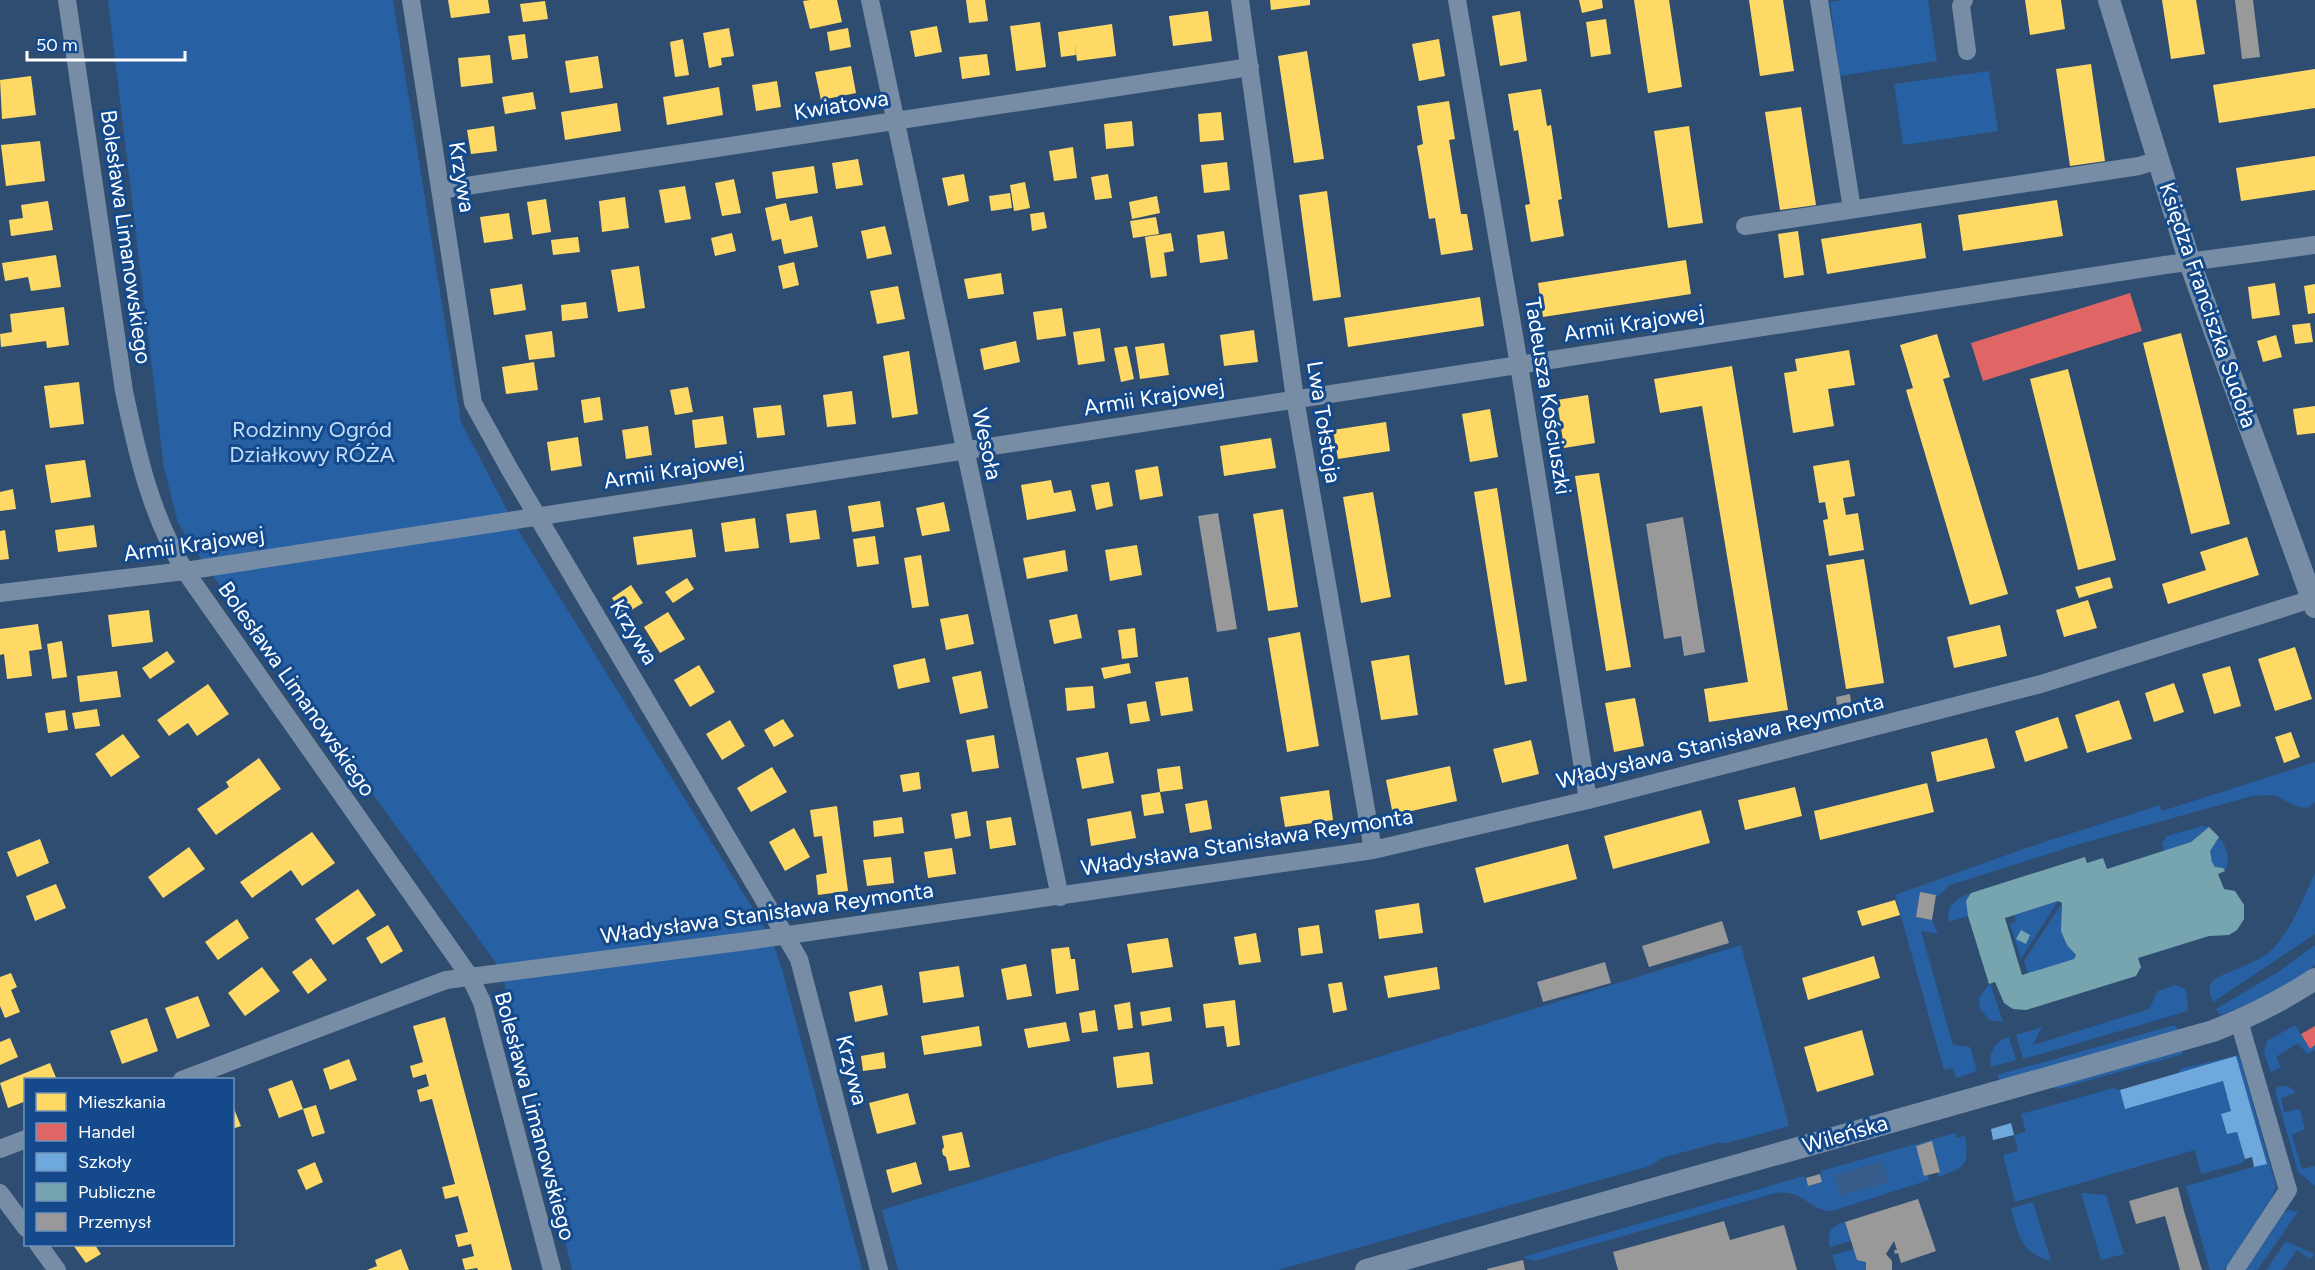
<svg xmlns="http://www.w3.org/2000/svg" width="2315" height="1270" viewBox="0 0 2315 1270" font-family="Figtree,sans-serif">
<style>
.green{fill:#2761a3}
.water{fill:#355c8a}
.homes{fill:#ffd966}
.shops{fill:#e06666}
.schools{fill:#6fa8dc}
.public{fill:#76a5af;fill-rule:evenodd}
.industry{fill:#999}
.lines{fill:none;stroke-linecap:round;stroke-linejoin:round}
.minor{stroke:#768da5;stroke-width:18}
.tertiary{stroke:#768da5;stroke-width:22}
.labels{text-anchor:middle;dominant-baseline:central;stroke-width:6;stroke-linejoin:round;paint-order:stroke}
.street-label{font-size:22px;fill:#fff;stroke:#144a8c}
.park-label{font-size:22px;fill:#c3defc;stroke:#144a8c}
</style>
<rect width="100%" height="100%" fill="#2f4d71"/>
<path class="green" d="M108 0H393L461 422 516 527 771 938 782 969 862 1270H572L502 973 494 960 208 569 178 523 164 468Z
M1843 0H1928L1937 61 1840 76 1830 2Z
M1989 71 1998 131 1903 145 1894 84Z
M2315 762V802L2307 808 2296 806 2274 795 2252 796 2083 843 1950 885 1938 896 1920 893 1916 917 1932 920 1938 934 1921 931 1953 1045 1970 1047 1977 1071 1956 1078 1953 1068 1944 1070 1895 895 2026 848 2160 805 2162 811Z
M2202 826 2209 827 2191 842 2165 852 2162 844 2167 836Z
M2219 837C2227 848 2231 859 2225 871L2223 868 2215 867 2212 862 2210 851Z
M2315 873V934L2213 1002C2209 993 2208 988 2213 980 2229 971 2248 966 2264 956 2287 941 2304 897 2315 873Z
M1971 893 1966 901 1968 916 1949 922C1945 905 1958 898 1971 893Z
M2058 901 2021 959 2010 924 2016 922 2014 915Z
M2062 903C2060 925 2062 938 2076 955L2074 959 2028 974 2024 961Z
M1741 945 1789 1126 1727 1143H1717L1662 1158 1650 1166 1278 1270H898L882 1210Z
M2315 945V965C2289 986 2259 999 2229 1012L2220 1015 2216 1009 2278 972Z
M1990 983 2003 1022 1989 1020 1980 1008 1979 998Z
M2175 985 2186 989 2188 1011 2023 1059 2016 1035 2042 1027 2033 1045 2149 1009 2158 991Z
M2175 1025 2178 1031 2000 1080 1997 1075Z
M2293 1026H2296L2309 1048 2315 1045V1050L2307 1054 2298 1043 2276 1057 2281 1067 2271 1072 2264 1053 2267 1041Z
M2009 1037 2016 1060 1991 1067C1988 1053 1995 1041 2009 1037Z
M2182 1050 2183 1054 2058 1089 2052 1087Z
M2239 1055 2276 1186 2272 1197 2224 1270H2210L2186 1186 2267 1163 2236 1057 2180 1073 2179 1069Z
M2223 1081 2231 1111 2221 1114 2227 1134 2237 1132 2245 1159 2242 1163 2201 1174 2195 1150 2015 1202 2003 1155 2018 1151 2014 1135 2026 1132 2021 1114 2113 1088 2120 1090 2125 1108Z
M2287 1086 2293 1089 2295 1093 2281 1098 2284 1112 2300 1109 2305 1129 2292 1135 2302 1169 2315 1166V1186L2298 1172 2275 1090 2277 1087Z
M1955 1133 1956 1138 1965 1136C1970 1166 1964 1168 1938 1177L1937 1173 1940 1171 1932 1142 1916 1145 1924 1176 1928 1175 1929 1180 1832 1211C1810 1212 1804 1189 1776 1193L1534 1261 1523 1257 1804 1176 1809 1186 1822 1182 1821 1171Z
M2081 1193 2106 1195 2124 1254 2101 1260Z
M2033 1202 2051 1261C2021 1253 2018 1234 2011 1208Z
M2289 1210 2298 1212 2257 1270H2246L2284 1213Z
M1845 1222 1851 1241 1830 1247C1826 1232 1831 1226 1845 1222Z
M2286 1241 2314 1254 2310 1259 2297 1250 2283 1270H2266Z
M1854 1249 1860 1259 1866 1262V1270H1837L1832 1255Z"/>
<path class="water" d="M1883 1161 1889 1182 1840 1196 1834 1175Z"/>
<path class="homes" d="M448 0H488L490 13 451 18Z
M810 0H837L842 22 810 29 803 1Z
M966 0H985L988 21 969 23Z
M1270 0H1310V5L1271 10Z
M1579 0H1602L1603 8 1582 13Z
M1634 0H1669L1682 87 1648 93Z
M1749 0H1783L1794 71 1760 76Z
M2025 0H2061L2065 29 2030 35Z
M2162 0H2196L2205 54 2171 59Z
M545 1 548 19 523 22 520 4Z
M1208 11 1212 41 1173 46 1169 16Z
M1520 11 1527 61 1500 66 1492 16Z
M1606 19 1611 54 1591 57 1586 22Z
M1040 22 1046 67 1016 71 1010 26Z
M1112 24 1116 56 1077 61 1075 43 1076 55 1061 57 1058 32Z
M937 26 942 52 915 57 910 31Z
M729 28 734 56 721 58 722 65 709 68 703 33Z
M848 28 851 47 830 51 827 32Z
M525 34 528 58 512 60 508 36Z
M683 39 689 75 675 77 670 42Z
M1439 39 1445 76 1419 81 1412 44Z
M1307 51 1324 159 1294 163 1278 56Z
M987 54 990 75 962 79 959 57Z
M490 55 493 83 461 87 458 58Z
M598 56 603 88 570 93 565 61Z
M2091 64 2105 161 2070 166 2056 69Z
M851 66 856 93 821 100 815 72Z
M2315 69V108L2219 123 2213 85Z
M31 76 36 115 2 119 0 80Z
M777 81 781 107 756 111 752 85Z
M719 87 723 115 667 125 663 97Z
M1541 89 1547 126 1551 125 1562 199 1558 200 1564 236 1531 242 1525 205 1530 204 1518 130 1514 131 1508 94Z
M533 92 536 109 505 114 502 97Z
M1449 101 1455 139 1449 140 1461 214H1467L1473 250 1441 255 1435 218 1429 219 1420 163 1417 146 1423 144 1417 106Z
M617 103 621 131 565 140 561 112Z
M1801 107 1816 205 1780 210 1765 112Z
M1221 112 1224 140 1200 142 1198 114Z
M1132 121 1134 146 1106 149 1104 124Z
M494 126 497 151 471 154 467 130Z
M1689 126 1703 223 1668 228 1654 131Z
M40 141 45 181 6 186 1 145Z
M1073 147 1077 178 1054 181 1049 151Z
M2315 156V190L2241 201 2236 168Z
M858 159 863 185 836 189 832 163Z
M1227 162 1230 190 1204 193 1201 165Z
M814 166 818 193 776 199 772 172Z
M964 174 969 201 948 206 942 178Z
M1108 174 1112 198 1095 200 1091 177Z
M734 179 741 213 722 216 715 183Z
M1025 182 1030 208 1014 211 1010 185Z
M685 186 691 219 665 223 659 190Z
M1327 191 1341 297 1313 301 1299 195Z
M1010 193 1012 208 991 211 989 196Z
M1157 196 1160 213 1132 219 1129 202Z
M625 197 629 228 602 232 599 201Z
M546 199 551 232 532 235 527 202Z
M2057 200 2063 236 1963 251 1958 215Z
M48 201 53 230 11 236 9 220 23 218 21 205Z
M786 203 790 221 812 216 818 247 784 254 781 239 772 241 765 208Z
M1044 212 1047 228 1032 231 1030 214Z
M509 213 513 239 484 243 480 217Z
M1156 217 1159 234 1133 238 1130 221Z
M1921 223 1926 258 1827 274 1821 239Z
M885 226 892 254 867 259 861 231Z
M1224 231 1228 259 1200 263 1197 235Z
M1798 231 1804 275 1784 278 1778 234Z
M732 233 736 251 715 256 711 238Z
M1171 233 1174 251 1158 254 1164 253 1167 276 1151 278 1145 237Z
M578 237 580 252 553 255 551 240Z
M56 255 61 287 31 291 28 277 5 281 2 263Z
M1686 260 1691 294 1543 317 1538 283Z
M794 262 799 285 783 289 778 266Z
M639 266 645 308 618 312 611 270Z
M1001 273 1004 294 968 299 964 279Z
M2275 283 2280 315 2252 319 2248 287Z
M522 284 526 310 494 315 490 289Z
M2315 284V313L2308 314 2304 286Z
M898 286 905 319 877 324 870 291Z
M1480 297 1484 326 1348 347 1344 318Z
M586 302 588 318 562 321 561 305Z
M64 307 69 345 47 348 46 341 1 347 0 334 12 332 10 314Z
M1062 308 1066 336 1037 340 1033 312Z
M2310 323 2313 342 2295 344 2292 325Z
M1100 328 1105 361 1078 365 1073 332Z
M1254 330 1258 362 1224 366 1220 335Z
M552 331 555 357 529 360 525 335Z
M2181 333 2230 524 2191 534 2143 343Z
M1937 334 1950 377 1943 379 2008 594 1970 605 1906 390 1913 388 1900 345Z
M2276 335 2282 357 2263 362 2257 341Z
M1016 341 1020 362 984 370 980 349Z
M1164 343 1169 375 1140 379 1135 347Z
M1127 346 1134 379 1121 382 1114 348Z
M1849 350 1855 385 1828 389 1834 426 1793 433 1784 373 1797 371 1795 359Z
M909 351 918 414 892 418 883 356Z
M534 362 538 390 506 394 502 367Z
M1732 366 1788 710 1709 722 1704 689 1748 682 1702 406 1660 413 1654 379Z
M2068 369 2116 560 2078 570 2030 379Z
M79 382 84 424 50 428 44 386Z
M688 387 693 412 675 415 670 390Z
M852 391 856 424 827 427 823 395Z
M1588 395 1595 443 1564 448 1557 400Z
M600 397 603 420 584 423 581 400Z
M781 405 785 435 757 438 753 408Z
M2315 406V433L2297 435 2293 409Z
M1490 409 1498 457 1470 462 1462 414Z
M723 416 727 444 695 448 692 420Z
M1386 422 1390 451 1338 459 1333 430Z
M648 426 652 455 626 459 622 430Z
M578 437 582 466 551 471 547 442Z
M1271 438 1276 468 1224 476 1220 446Z
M85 460 91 497 51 503 45 465Z
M1849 460 1855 496 1843 498 1846 515 1858 513 1864 550 1829 556 1823 520 1828 519 1825 502 1819 503 1813 466Z
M1158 466 1163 496 1140 500 1135 470Z
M1599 473 1631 667 1606 671 1575 476Z
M1051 480 1054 493 1071 490 1076 511 1027 520 1021 485Z
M1109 482 1113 506 1096 510 1091 485Z
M1497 488 1527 681 1505 685 1474 492Z
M13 489 16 509 0 511V492Z
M1373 492 1391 597 1361 603 1343 497Z
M880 501 884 527 852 532 848 506Z
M944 502 950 531 922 536 916 508Z
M1283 509 1298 607 1268 611 1253 514Z
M816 510 820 539 790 543 786 514Z
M755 518 759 548 725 552 721 523Z
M94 525 97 547 58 552 55 530Z
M692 529 696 557 637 565 633 537Z
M5 530 9 559 0 560V531Z
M875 536 879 564 857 567 853 539Z
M2247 537 2259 575 2168 604 2162 584 2206 570 2200 552Z
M1137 545 1142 575 1110 581 1105 550Z
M1065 550 1068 571 1027 579 1023 558Z
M921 555 929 606 912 608 904 558Z
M1864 559 1884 683 1846 689 1826 565Z
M2110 577 2113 588 2079 598 2075 587Z
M687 578 694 589 673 603 665 592Z
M631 585 643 603 623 615 612 598Z
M2088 600 2097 628 2064 637 2056 610Z
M149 610 153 642 112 647 108 615Z
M668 612 685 639 660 653 644 627Z
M968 614 974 644 946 650 940 619Z
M1077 614 1082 638 1054 644 1049 620Z
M38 624 42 649 29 651 32 676 7 679 4 654 0 655V629Z
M2000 625 2007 656 1954 668 1947 637Z
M1135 628 1138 657 1122 659 1118 630Z
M1300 632 1319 746 1287 752 1268 638Z
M62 641 67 677 52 679 47 644Z
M2295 647 2312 699 2275 711 2258 659Z
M167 651 175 662 150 679 142 668Z
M1409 655 1418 715 1381 720 1371 661Z
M925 658 930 682 898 689 893 665Z
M1129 663 1131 673 1104 679 1101 668Z
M699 665 715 692 690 707 674 680Z
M2230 666 2241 706 2214 714 2202 674Z
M117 671 121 697 80 702 77 676Z
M981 671 988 708 960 714 952 677Z
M1188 677 1193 711 1161 716 1155 682Z
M2174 683 2184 712 2154 722 2145 693Z
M208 684 229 714 197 736 188 723 169 736 157 720Z
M1093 686 1095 708 1067 711 1065 688Z
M1635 698 1644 746 1614 752 1605 703Z
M2119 700 2132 739 2087 753 2075 715Z
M1146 701 1150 721 1130 724 1127 704Z
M97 709 100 726 75 729 72 713Z
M65 710 68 730 48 733 45 713Z
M2058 717 2068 748 2025 762 2015 731Z
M783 719 794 736 774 747 764 730Z
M730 720 745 746 722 760 706 734Z
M2291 732 2300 757 2284 763 2275 737Z
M123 734 140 757 111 777 95 754Z
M994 735 999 768 972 772 966 740Z
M1987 738 1995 768 1937 782 1931 752Z
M1531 740 1539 774 1502 783 1493 749Z
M1108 752 1114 783 1082 789 1076 758Z
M259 758 281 789 216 835 197 809 229 787 226 782Z
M1180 766 1183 789 1160 792 1164 813 1144 816 1141 795 1160 792 1157 769Z
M1450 766 1457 801 1393 815 1386 780Z
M772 767 787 792 751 812 737 788Z
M919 772 921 789 903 792 900 775Z
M1927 783 1934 812 1820 840 1814 811Z
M1795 787 1802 816 1745 830 1738 800Z
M1329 790 1333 820 1285 827 1280 797Z
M1207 800 1212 829 1190 833 1185 804Z
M837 806 848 891 818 895 816 875 827 873 822 836 814 837 810 810Z
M1701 810 1710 843 1613 869 1604 836Z
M967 811 971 836 955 839 951 814Z
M1131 811 1136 838 1091 846 1087 819Z
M902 817 904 833 874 837 873 821Z
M1011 817 1016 845 990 849 986 821Z
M794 828 810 857 785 871 769 842Z
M312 832 335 863 302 886 291 870 252 898 240 882Z
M40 839 49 863 17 877 7 852Z
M1568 844 1577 879 1484 903 1475 868Z
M189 847 205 869 163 898 148 877Z
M952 848 956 874 928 878 924 852Z
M891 857 894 883 867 886 863 860Z
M56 884 66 908 35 921 26 896Z
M358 889 376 915 333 945 315 919Z
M1895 900 1900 915 1862 926 1857 911Z
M1419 903 1423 933 1379 939 1375 910Z
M237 919 249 938 218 960 205 942Z
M388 925 403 951 381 964 366 938Z
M1319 925 1323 953 1301 956 1298 928Z
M1256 933 1261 962 1239 965 1234 937Z
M1168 938 1173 967 1132 973 1127 944Z
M1069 947 1071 959H1075L1079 990 1056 994 1051 949Z
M1874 956 1880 978 1808 1000 1802 978Z
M311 958 327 980 308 994 292 972Z
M1026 964 1032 996 1007 1000 1001 969Z
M959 966 964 997 923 1003 919 972Z
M262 967 280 991 245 1016 228 993Z
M1437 967 1440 989 1388 998 1384 976Z
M11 973 17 987 11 990 20 1012 5 1018 0 1006V977Z
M1342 982 1347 1010 1333 1013 1328 984Z
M882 985 888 1015 855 1022 849 992Z
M198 996 210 1026 177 1039 165 1008Z
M1235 1000 1240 1045 1227 1047 1224 1026 1206 1028 1203 1004Z
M1130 1002 1133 1028 1118 1030 1114 1005Z
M1170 1007 1172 1021 1142 1026 1140 1012Z
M1095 1010 1098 1031 1082 1033 1079 1013Z
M445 1017 464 1090 512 1270H478L477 1268 465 1270 462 1259 474 1256 471 1244 458 1247 455 1235 468 1232 458 1196 445 1199 442 1187 455 1184 432 1099 420 1102 417 1090 429 1086 426 1074 413 1078 410 1066 423 1062 413 1026Z
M147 1018 158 1051 122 1064 110 1031Z
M1066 1022 1070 1041 1028 1048 1024 1029Z
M979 1026 982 1046 924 1055 921 1036Z
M1862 1030 1874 1075 1817 1092 1804 1047Z
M10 1038 18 1057 0 1065V1042Z
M884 1052 886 1068 863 1071 861 1056Z
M1149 1052 1153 1084 1117 1088 1113 1057Z
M349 1059 357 1080 330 1090 323 1069Z
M50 1063 57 1080H26V1101L8 1108 0 1083Z
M292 1080 303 1109 279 1118 268 1089Z
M908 1093 916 1124 877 1134 869 1103Z
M232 1104 241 1126 232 1129Z
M316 1105 325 1133 312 1137 303 1109Z
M962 1132 970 1167 949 1171 946 1157 943 1155 942 1150 944 1147 942 1136Z
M315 1162 323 1182 306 1190 297 1170Z
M916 1162 922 1184 892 1193 886 1170Z
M73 1245H95L101 1254 86 1263Z
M401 1249 409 1270H367L377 1266 375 1260Z"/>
<path class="shops" d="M2130 293 2142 331 1983 381 1971 343Z
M2315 1026V1045L2310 1049 2301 1034Z"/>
<path class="schools" d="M2236 1056 2267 1164 2254 1167 2252 1157 2245 1159 2237 1132 2227 1134 2221 1114 2231 1111 2223 1081 2125 1109 2120 1090Z
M2011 1123 2014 1135 1993 1140 1991 1129Z"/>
<path class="public" d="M2209 827 2219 837 2210 851 2212 862 2215 867 2223 868 2225 871 2218 874 2224 889 2235 891 2244 905V919L2237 930 2229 935 2209 936 2138 958 2141 967 2136 976 2026 1010 2013 1009 2004 1003 1995 982 1989 984 1968 916 1966 901 1971 893 2085 857 2087 863 2103 858 2107 869 2191 842ZM2058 901 2062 903 2061 931 2067 945 2076 955 2074 959 2022 975 2005 918Z
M2021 930 2030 935 2026 944 2016 939Z"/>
<path class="industry" d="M2235 0H2253L2260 57 2242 59Z
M1218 513 1237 629 1217 632 1198 516Z
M1683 517 1705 652 1684 656 1681 636 1664 639 1646 524Z
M1850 694 1851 702 1837 705 1836 697Z
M1920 892 1936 895 1932 920 1916 917Z
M1722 921 1729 943 1649 967 1642 946Z
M1605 962 1611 983 1543 1002 1537 982Z
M1932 1141 1940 1172 1924 1176 1916 1146Z
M1820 1174 1822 1182 1808 1186 1806 1178Z
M2178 1187 2184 1211 2202 1270H2180L2165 1216 2136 1224 2129 1201Z
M1918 1199 1936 1251 1901 1263 1898 1253 1895 1254 1894 1250H1897L1894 1241 1886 1254 1892 1261V1270H1866V1262L1857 1260 1845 1222Z
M1724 1221 1730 1240 1784 1225 1797 1270H1618L1613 1252Z
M1523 1260 1525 1270H1487V1269Z"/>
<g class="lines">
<path class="minor" d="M67 0 124 391C137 453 151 516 185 571L470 977 482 1002 552 1270
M411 0 473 403 510 470 799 959 879 1270
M870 0 1060 897
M1240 0 1295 399 1373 850
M1457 0 1519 365 1588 800
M1819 0 1852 209
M1964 0 1961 6 1967 51
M440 190 1250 67
M1745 226 2139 166 2158 160
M0 593 185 571 2165 265 2315 245
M182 1080 446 980 747 941 1373 850 1588 800 2041 684 2312 599
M0 1149 26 1139
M0 1193 26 1228
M38 1244 57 1270
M2235 1270 2288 1190 2239 1021"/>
<path class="tertiary" d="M2109 0 2190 263 2315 607
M1366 1270 2213 1031C2249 1017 2283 1000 2315 979"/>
</g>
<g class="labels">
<g class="street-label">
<text transform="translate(841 105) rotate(-9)">Kwiatowa</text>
<text transform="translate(462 177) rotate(81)">Krzywa</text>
<text transform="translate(126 237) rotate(82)">Bolesława Limanowskiego</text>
<text transform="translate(2208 305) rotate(71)">Księdza Franciszka Sudoła</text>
<text transform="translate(1634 323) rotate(-9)">Armii Krajowej</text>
<text transform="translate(1548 396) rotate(81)">Tadeusza Kościuszki</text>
<text transform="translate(1154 397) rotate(-9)">Armii Krajowej</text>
<text transform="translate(1324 422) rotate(81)">Lwa Tołstoja</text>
<text transform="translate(987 444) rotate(78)">Wesoła</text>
<text transform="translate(674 470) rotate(-9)">Armii Krajowej</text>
<text transform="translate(194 544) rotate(-8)">Armii Krajowej</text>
<text transform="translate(634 632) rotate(59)">Krzywa</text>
<text transform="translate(297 689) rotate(55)">Bolesława Limanowskiego</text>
<text transform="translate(1720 741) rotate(-14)">Władysława Stanisława Reymonta</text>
<text transform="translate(1247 842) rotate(-9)">Władysława Stanisława Reymonta</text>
<text transform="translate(767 913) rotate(-8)">Władysława Stanisława Reymonta</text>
<text transform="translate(852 1070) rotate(76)">Krzywa</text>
<text transform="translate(535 1116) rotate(75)">Bolesława Limanowskiego</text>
<text transform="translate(1845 1134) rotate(-16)">Wileńska</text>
</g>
<g class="park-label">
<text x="312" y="429">Rodzinny Ogród<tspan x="312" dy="25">Działkowy RÓŻA</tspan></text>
</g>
</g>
<rect x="24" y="1078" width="210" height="168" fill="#144a8c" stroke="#7292ba" stroke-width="1.5"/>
<rect x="36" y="1093" width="30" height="18" fill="#ffd966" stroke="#7292ba" stroke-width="1.5"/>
<text x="78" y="1108" font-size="18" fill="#ffffff">Mieszkania</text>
<rect x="36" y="1123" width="30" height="18" fill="#e06666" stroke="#7292ba" stroke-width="1.5"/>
<text x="78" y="1138" font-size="18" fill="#ffffff">Handel</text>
<rect x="36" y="1153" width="30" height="18" fill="#6fa8dc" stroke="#7292ba" stroke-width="1.5"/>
<text x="78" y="1168" font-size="18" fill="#ffffff">Szkoły</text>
<rect x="36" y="1183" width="30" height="18" fill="#76a5af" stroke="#7292ba" stroke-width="1.5"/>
<text x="78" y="1198" font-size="18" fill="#ffffff">Publiczne</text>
<rect x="36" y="1213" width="30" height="18" fill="#999999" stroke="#7292ba" stroke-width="1.5"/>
<text x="78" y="1228" font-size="18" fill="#ffffff">Przemysł</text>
<path d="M27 51v9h158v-9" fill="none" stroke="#ffffff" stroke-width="3"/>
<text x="36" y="51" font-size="18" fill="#ffffff" stroke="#144a8c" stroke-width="4.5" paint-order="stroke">50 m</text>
</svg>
